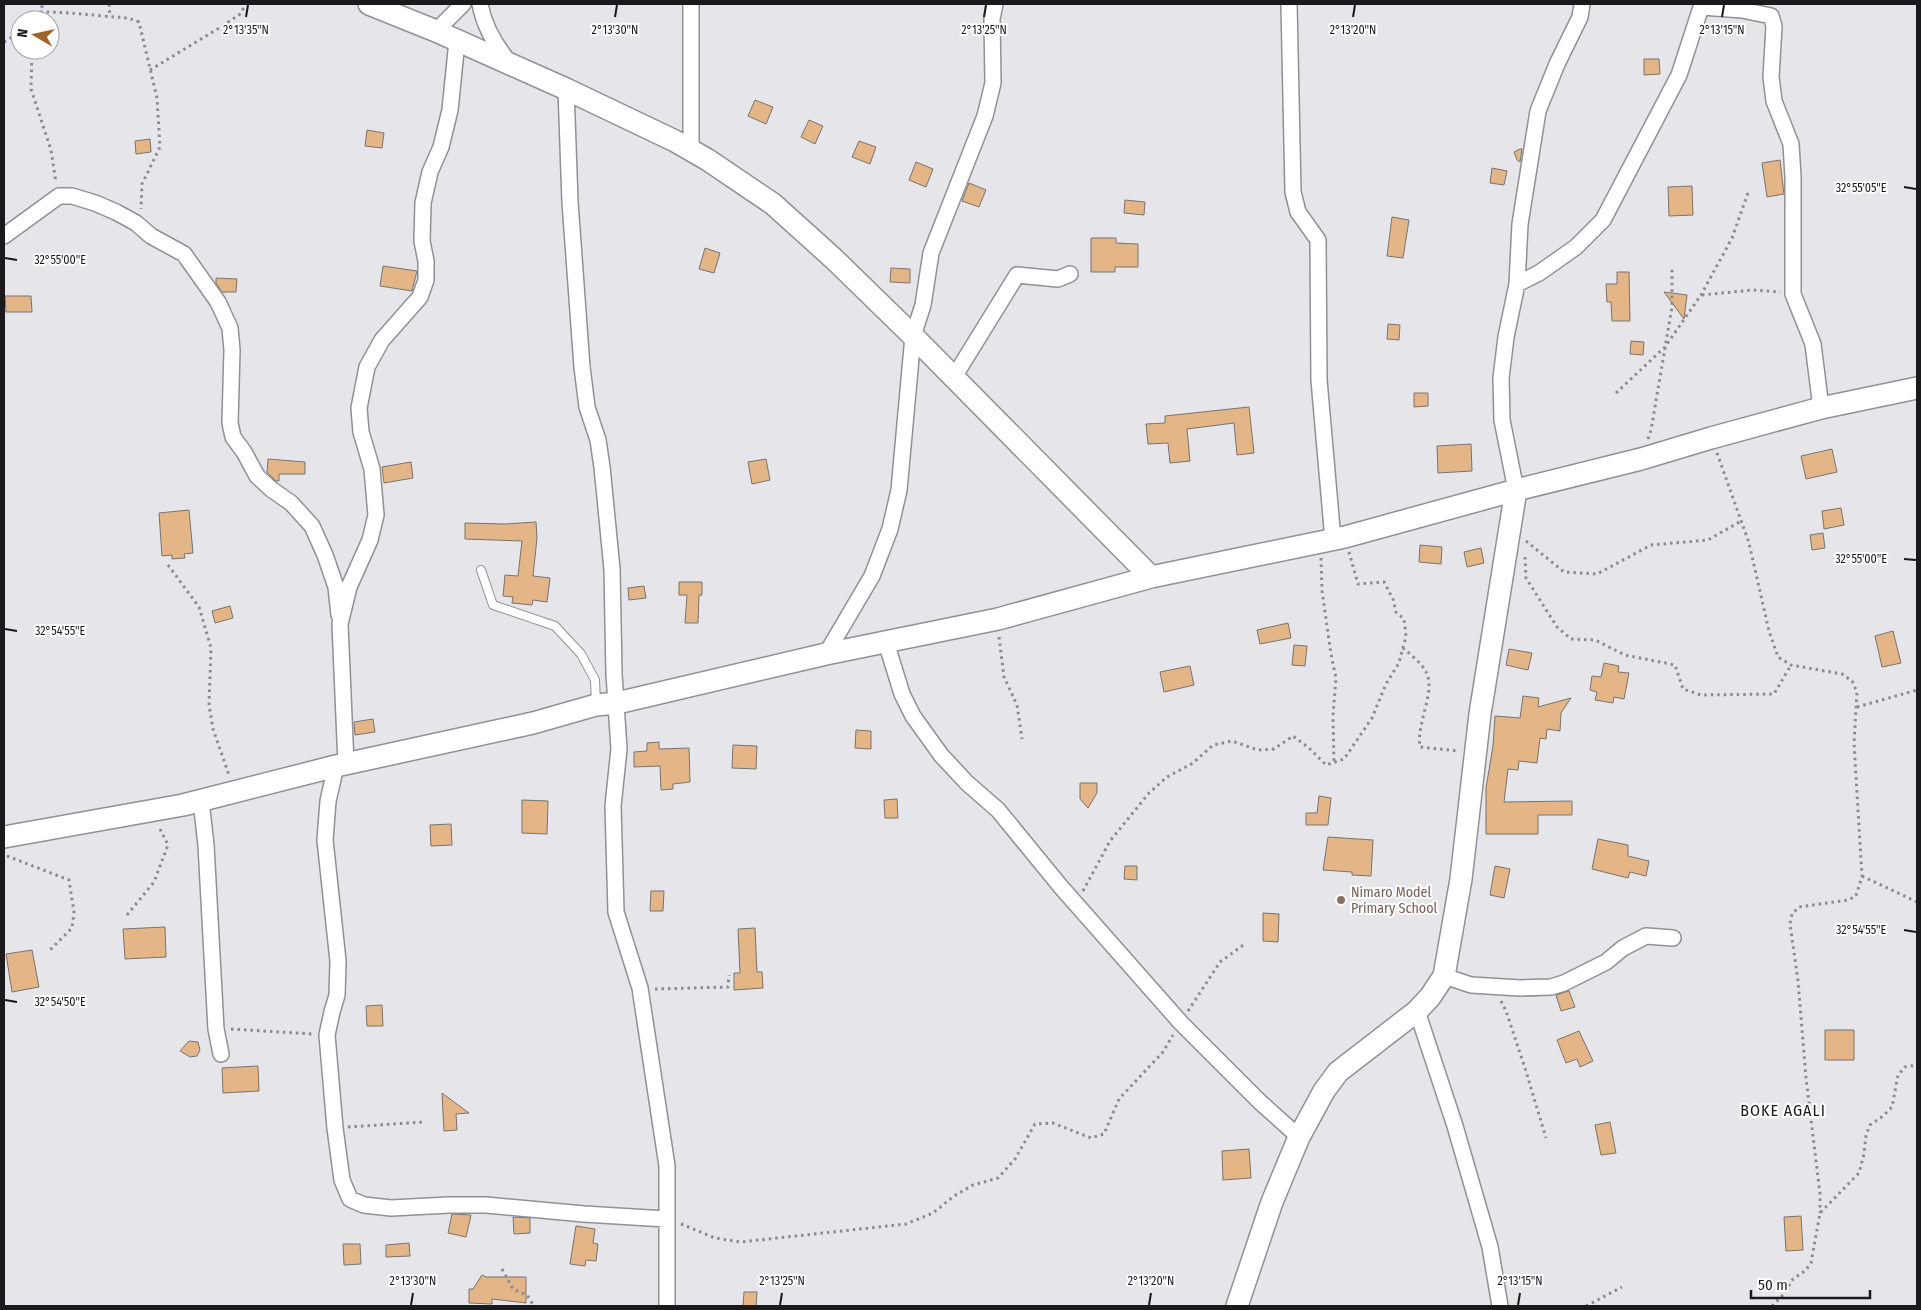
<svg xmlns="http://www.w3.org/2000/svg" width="1921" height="1310" viewBox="0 0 1921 1310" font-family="'Fira Sans Condensed',sans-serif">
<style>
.building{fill:#e4b587;stroke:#777470}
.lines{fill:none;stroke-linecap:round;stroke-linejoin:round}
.lane-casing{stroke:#919094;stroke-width:10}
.street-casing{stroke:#919094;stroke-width:18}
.secondary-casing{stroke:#919094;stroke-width:24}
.path{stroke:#8b8a8e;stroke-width:3;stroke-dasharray:2.5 4;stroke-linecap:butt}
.lane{stroke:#fff;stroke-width:8}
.street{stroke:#fff;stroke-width:15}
.secondary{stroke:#fff;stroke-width:21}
.ticks{fill:none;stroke:#1a1a1c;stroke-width:2}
.education-dot{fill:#8d6e63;stroke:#fff;stroke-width:2}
.labels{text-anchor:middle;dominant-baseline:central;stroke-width:4;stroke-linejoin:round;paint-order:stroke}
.education-label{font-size:14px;fill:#785e54;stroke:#fff;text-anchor:start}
.quarter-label{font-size:16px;letter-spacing:1px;fill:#1a1a1c;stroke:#fff}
.ticks-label{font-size:12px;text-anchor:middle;fill:#1a1a1c;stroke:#fff;stroke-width:4;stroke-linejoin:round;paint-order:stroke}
</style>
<rect width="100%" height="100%" fill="#e6e5ea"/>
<path class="building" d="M1644 59H1659L1660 74 1644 75Z
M755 100 773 107 766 124 748 116Z
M809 120 823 126 815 144 801 137Z
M367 130 384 133 382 148 365 146Z
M150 139 151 152 136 154 135 141Z
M859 141 876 147 870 164 852 157Z
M1520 149H1522L1520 162 1517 160 1514 152Z
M1780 160 1784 194 1767 197 1762 163Z
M916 162 933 169 926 187 909 180Z
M1492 168 1507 171 1504 185 1490 183Z
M969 183 986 190 979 207 962 201Z
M1692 186 1693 215 1669 216 1668 187Z
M1125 200 1145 202 1144 215 1124 213Z
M1392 217 1409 220 1403 258 1387 256Z
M1091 238H1116V243L1138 244V267H1115V272H1091Z
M705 248 720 253 714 273 699 269Z
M383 266 417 271 412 291 380 286Z
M891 268 910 269V283L890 282Z
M1617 272H1629L1630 321H1612L1611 302H1607L1606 284H1617Z
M216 278 237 279 236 292H222L216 283Z
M1664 292 1687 295 1684 319Z
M5 296H31L32 312H6Z
M1388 324 1400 325 1399 340 1387 339Z
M1631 341 1644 342 1643 355 1630 354Z
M1414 393H1428V406L1414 407Z
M1249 407 1254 453 1237 455 1234 423 1187 429 1190 461 1170 463 1168 443 1148 444 1146 424 1165 423V416Z
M1471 444 1472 471 1438 473 1437 446Z
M1832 449 1837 472 1806 479 1801 456Z
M268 459 305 462V474H279V481H276L267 472Z
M766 459 770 480 752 484 748 462Z
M411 462 413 478 384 483 382 467Z
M1841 508 1844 525 1824 529 1822 511Z
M189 510 193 553 184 554 185 558 172 559V555L162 556 159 513Z
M536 522 537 538 533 576 550 578 547 602 533 600 532 605 512 603 513 597 503 596 505 575 518 576 522 541 465 539V523L505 524Z
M1823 533 1825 548 1812 550 1810 535Z
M1420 545 1442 547 1441 564 1419 562Z
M1481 548 1484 563 1467 567 1464 552Z
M679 582H702V595H699L698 623H685L687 595H679Z
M644 586 646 598 629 600 628 588Z
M230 606 233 618 215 623 212 611Z
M1288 623 1291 638 1260 644 1257 630Z
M1893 631 1901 663 1882 667 1875 636Z
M1294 645 1307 646 1305 666 1292 665Z
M1509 649 1532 653 1528 670 1506 665Z
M1604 663 1619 666 1618 672 1629 673 1624 699 1614 697 1613 703 1595 700 1597 692 1590 690 1592 676 1601 677Z
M1190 666 1194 685 1164 692 1160 672Z
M1523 696 1539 698 1538 707 1571 698 1561 713 1560 731 1547 729 1546 739 1540 738 1537 763 1519 761 1518 770 1508 769 1504 802 1572 801V815H1538V834H1486V788L1493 746 1495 716 1520 718Z
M373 719 375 732 355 735 354 722Z
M856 730 871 731V749L855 748Z
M659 742V749L689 748 690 782 673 784V789L661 790 660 766 634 767V752L647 751V743Z
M733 745 757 746 756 769 732 768Z
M1080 783H1097V793L1088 808 1080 799Z
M1319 796 1331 798 1328 825H1306V813H1317Z
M897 799 898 818H885L884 800Z
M522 800 548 801 547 834 522 833Z
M451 824 452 845 431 846 430 825Z
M1328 837 1373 840 1371 876 1352 875V872L1323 870Z
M1598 839 1628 845V856L1649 861 1646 876 1630 872 1628 878 1592 869Z
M1125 866H1137V880L1124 879Z
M1495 866 1510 869 1504 898 1490 895Z
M651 891H664L663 911H650Z
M1263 913 1279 914 1278 942 1263 941Z
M165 927 166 957 125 959 123 929Z
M755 928 757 972H762L763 988 734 990V973H740L738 929Z
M32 950 39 987 12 992 6 954Z
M1569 991 1575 1007 1561 1011 1556 995Z
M382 1005 383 1026H367L366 1006Z
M1825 1030H1854V1060H1825Z
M1579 1031 1593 1061 1580 1067 1577 1059 1566 1063 1557 1040Z
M189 1041 198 1042 200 1050 197 1056 190 1057 180 1051Z
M258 1066 259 1091 223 1093 222 1068Z
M442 1093 469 1113 456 1114 457 1130 444 1131Z
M1610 1122 1616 1153 1601 1155 1595 1125Z
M1249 1149 1251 1178 1223 1180 1222 1151Z
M452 1214 471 1215 466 1237 448 1233Z
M1801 1216 1803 1250 1786 1251 1784 1217Z
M513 1217 530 1218V1233L514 1234Z
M576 1226 595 1229 593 1243 598 1244 596 1261 586 1260 585 1266 570 1264Z
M409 1243 410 1256 386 1257V1245Z
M343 1244H360L361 1264 344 1265Z
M482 1275 486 1277H526V1303L492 1299V1304L469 1303V1289H473Z
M744 1292H757L756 1306H743Z"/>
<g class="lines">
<defs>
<path id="lane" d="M481 570 493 605 555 626 581 654 595 680 596 703"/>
<path id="street" d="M480 4C484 26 495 45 509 62
M691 4V151
M1289 4 1293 192 1298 212 1318 240 1319 380 1333 540
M1702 7 1742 10 1771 16 1774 26 1771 77 1774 101 1791 144 1793 177V294L1813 344 1821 408
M436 31 463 4
M566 89 570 202 582 367 587 407 598 440 602 467 612 569 614 674 619 749 613 806 616 912 640 988 667 1166V1306
M4 236 59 196H72L95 203 116 212 136 223 151 236 184 254 218 302 230 328 232 350 230 423 233 437 244 452 257 476 271 489 291 503 312 526 325 555 336 587 339 615
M1517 284 1539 273 1576 247 1603 220 1679 75 1702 4
M954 377 1017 275 1058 279 1070 274
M1516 490 1502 420 1501 378 1506 337 1517 284 1520 224 1538 111 1557 64 1580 17 1582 4
M886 642 902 694 913 716 941 755 967 783 998 810 1061 887 1181 1023 1260 1102 1299 1137
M826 654 872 576 890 529 899 490 913 336 923 305 931 253 985 116 993 83 992 19 995 4
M346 764 340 624 349 587 370 540 376 515 372 469 361 432 359 408 367 367 382 340 420 297 426 280V261L422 241 423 203 430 172 441 147 450 110 457 41
M336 766 328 801 325 840 338 961 337 995 332 1012 327 1035 335 1128 342 1180 350 1199 364 1205 391 1208 449 1205H486L584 1214 666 1219
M201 801 206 845 216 1029 221 1054
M1444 976 1471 985 1520 988 1551 987 1564 983 1606 962 1623 948 1646 936 1673 938
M1417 1011 1455 1126 1490 1247 1500 1306"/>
<path id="secondary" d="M369 4 436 31 566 89 675 141 708 160 773 204 834 259 913 336 1151 577
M4 837 183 805 336 766 533 723 596 705 617 703 826 654 998 619 1151 577 1345 537 1516 490 1641 459 1711 438 1821 408 1917 388
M1237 1306 1272 1202 1299 1137 1324 1091 1338 1072 1417 1011 1430 997 1444 976 1461 879 1480 714 1516 490"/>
</defs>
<use href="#lane" class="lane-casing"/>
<use href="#street" class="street-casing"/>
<use href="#secondary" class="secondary-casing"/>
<path class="path" d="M109 4 110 17
M40 12C62 12 82 14 104 16 119 18 125 16 139 22L157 98 160 147 142 184 141 209
M37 20 43 4
M4 42 20 32
M32 50 31 89 51 150 56 183
M150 70 224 25 240 14 246 4
M1702 295 1753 290 1780 292
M1616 393 1665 347 1701 295 1732 238 1749 190
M1648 439 1651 430 1672 307V267
M1717 453 1749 543 1769 631 1778 657 1791 665 1842 674 1852 681 1857 692 1854 743 1862 876 1856 896 1848 900 1799 907 1792 914 1790 924 1798 981 1806 1078 1820 1194V1213
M1526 541 1564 572 1597 574 1651 545 1708 540 1741 521
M1525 557 1526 578 1557 627 1571 639 1595 640 1625 655 1675 665 1683 689 1701 695 1774 694 1791 665
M1321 558 1322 591 1331 654 1336 678 1333 716 1334 762
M168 565 199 607 211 648 209 705 213 729 229 775
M999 637 1004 677 1017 705 1022 739
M1403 648C1411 655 1423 664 1427 674 1435 694 1416 724 1420 747L1459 751
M1857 707 1917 690
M7 856 69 880 74 912 72 928 49 951
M1862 876 1917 902
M1083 891 1110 841 1149 793 1167 777 1193 763 1213 745 1232 741 1258 750 1274 749 1293 736 1309 748 1326 765 1344 759 1372 718 1386 684 1399 663 1406 636 1404 619 1396 612 1393 599 1384 582 1358 584 1349 552
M127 915 154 882 168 845 159 827
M655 989 728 987 729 975
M1501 1001 1506 1011 1525 1068 1546 1138
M1188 1011 1220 962 1246 943
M231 1029 313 1034
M348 1127 424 1122
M681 1224 715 1238 741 1242 906 1224 933 1213 954 1196 973 1185 998 1178 1015 1159 1035 1124 1053 1123 1091 1138 1104 1134 1119 1099 1163 1052 1173 1035
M502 1269 513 1289 527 1295 534 1306
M1586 1306 1622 1287
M1772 1306 1783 1295 1793 1279 1805 1271 1811 1263 1820 1213 1859 1173 1864 1154 1866 1135 1870 1125 1883 1116 1892 1107 1898 1075 1905 1067 1917 1065"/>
<use href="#lane" class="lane"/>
<use href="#street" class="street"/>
<use href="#secondary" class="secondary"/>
</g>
<path class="ticks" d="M246 17 248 5M615 17 617 5M984 17 986 5M1353 17 1355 5M1722 17 1724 5M1904 187 1916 189M5 258 17 260M1904 559 1916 560M5 629 17 631M1904 930 1916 932M5 1000 17 1002M411 1305 413 1293M780 1305 782 1293M1149 1305 1151 1293M1518 1305 1520 1293"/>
<circle class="education-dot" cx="1341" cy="900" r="5"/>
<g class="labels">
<g class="education-label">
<text x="1351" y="892">Nimaro Model<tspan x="1351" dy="16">Primary School</tspan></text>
</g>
<g class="quarter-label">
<text x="1783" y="1110">BOKE AGALI</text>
</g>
</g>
<g class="ticks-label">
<text x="246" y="34">2°13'35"N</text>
<text x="615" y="34">2°13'30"N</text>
<text x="1353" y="34">2°13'20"N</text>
<text x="1722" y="34">2°13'15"N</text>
<text x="984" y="34">2°13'25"N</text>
<text x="1861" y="192">32°55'05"E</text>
<text x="60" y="264">32°55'00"E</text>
<text x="1861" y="563">32°55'00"E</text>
<text x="60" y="635">32°54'55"E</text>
<text x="1861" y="934">32°54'55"E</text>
<text x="60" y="1006">32°54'50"E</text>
<text x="413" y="1285">2°13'30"N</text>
<text x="782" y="1285">2°13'25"N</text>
<text x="1151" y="1285">2°13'20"N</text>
<text x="1520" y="1285">2°13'15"N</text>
</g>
<rect width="1921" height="1310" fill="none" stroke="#1a1a1c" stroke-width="10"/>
<g transform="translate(35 35) rotate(279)"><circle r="24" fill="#ffffff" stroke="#a3a3a4"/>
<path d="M0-4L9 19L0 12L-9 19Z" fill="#a16329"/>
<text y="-8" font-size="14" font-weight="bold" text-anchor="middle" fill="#1a1a1c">N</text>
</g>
<path d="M1751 1290v8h119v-8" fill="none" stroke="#1a1a1c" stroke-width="2.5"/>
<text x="1758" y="1290" font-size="15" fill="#1a1a1c" stroke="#ffffff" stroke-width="4" paint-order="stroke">50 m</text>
</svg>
